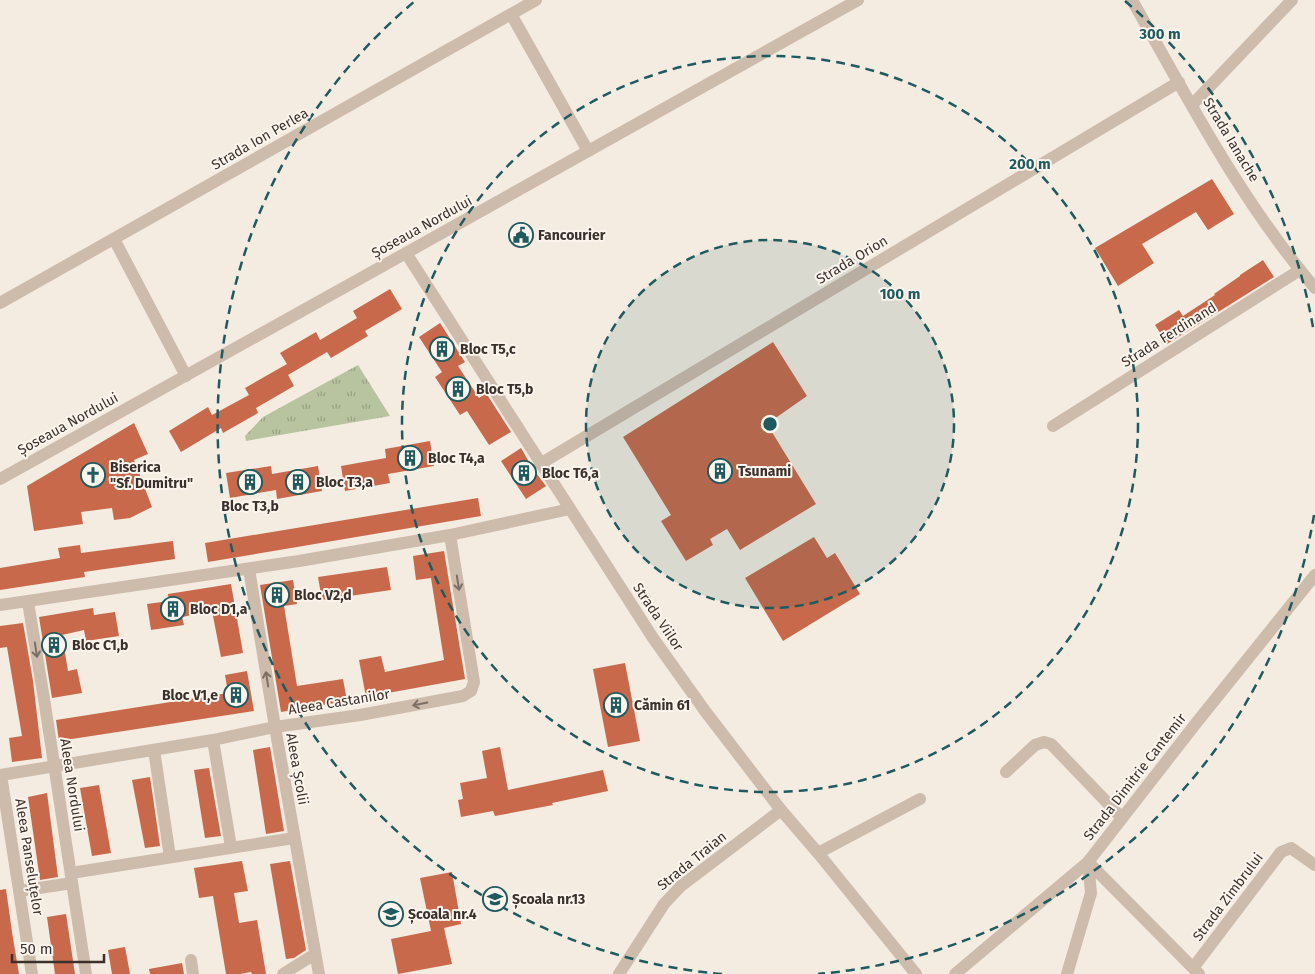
<svg xmlns="http://www.w3.org/2000/svg" width="1315" height="974" viewBox="0 0 1315 974" font-family="'Fira Sans',sans-serif">
<style>
.park{fill:url(#park-tufts)}
.building{fill:#c8694b}
.lines{fill:none;stroke-linecap:round;stroke-linejoin:round}
.minor{stroke:#cdbbac;stroke-width:12}
.tertiary{stroke:#cdbbac;stroke-width:12}
.oneway{stroke:#7d6f65}
.ring{fill:none;stroke:#1f5a5e;stroke-width:2.5;stroke-dasharray:9 6}
.labels{text-anchor:middle;dominant-baseline:central;stroke-width:4;stroke-linejoin:round;paint-order:stroke}
.street-label{font-size:14px;fill:#3b302b;stroke:#fbf5ee}
.poi-label{font-size:14px;font-weight:bold;fill:#3b302b;stroke:#fbf5ee;text-anchor:start}
.centre{fill:#1f5a5e;stroke:#fbf5ee;stroke-width:2.5}
.ring-label{font-size:15px;text-anchor:middle;font-weight:bold;fill:#1f5a5e;stroke:#fbf5ee;stroke-width:4;stroke-linejoin:round;paint-order:stroke}
</style>
<defs>
<pattern id="park-tufts" width="24" height="20" patternUnits="userSpaceOnUse" patternTransform="scale(1.25)"><rect width="24" height="20" fill="#b8c4a0"/><path d="M3 7l-1-3M5 7V3M7 7l1-3M15 17l-1-3M17 17v-4M19 17l1-3" fill="none" stroke="#97a083"/></pattern>
</defs>
<rect width="100%" height="100%" fill="#f4ebe1"/>
<path class="park" d="M358 365 390 416 246 441 245 436 263 417Z"/>
<path class="building" d="M1212 179 1234 214 1208 230 1196 212 1142 244 1154 263 1118 286 1095 248Z
M1263 260 1274 277 1167 344 1155 325 1179 310 1183 316 1215 295 1214 294 1240 276V275Z
M390 289 402 309 365 331 368 336 331 358 327 352 288 375 294 386 256 408 258 413 223 433 221 428 181 452 169 431 208 407 212 415 249 395 245 388 287 364 280 353 316 332 320 340 357 318 353 311Z
M440 323 465 362 458 366 479 398 486 393 511 432 489 445 467 411 460 415 435 377 442 372 419 337Z
M773 342 807 396 767 424 816 504 740 550 727 529 710 539 713 545 686 561 661 521 671 515 623 437Z
M134 423 148 454 134 460 152 507 130 518 114 520 112 508 81 512 83 524 34 531 27 486Z
M430 441 434 466 388 474 390 483 345 491 341 466 386 458 385 449Z
M521 448 533 469 546 486 526 499 501 461Z
M271 466 272 474 318 466 322 491 277 499 276 490 230 498 226 473Z
M478 498 481 516 208 562 205 543Z
M814 537 827 558 835 553 860 594 783 641 745 578Z
M173 541 175 559 84 572 85 577 0 590V568L60 558 58 548 80 545 81 553Z
M444 551 465 679 366 697 359 660 381 656 385 672 444 660 431 578 416 580 413 556Z
M387 567 391 590 322 600 318 577Z
M293 580 297 604 284 606 297 686 343 679 347 701 281 712 260 585Z
M231 584 243 653 221 657 212 611 182 617 184 625 151 630 147 604 169 601 168 594Z
M93 608 94 615 115 612 119 636 86 641 84 630 62 635 68 671 77 669 82 693 52 698 39 617Z
M23 623 33 681 42 758 12 762 9 738 22 736 7 647 0 648V626Z
M625 663 640 741 608 747 593 669Z
M247 671 254 711 59 741 56 720 228 693 225 675Z
M270 747 284 831 266 834 253 750Z
M500 747 508 790 603 770 608 791 552 803 553 805 495 816 493 811 461 817 458 800 463 799 460 783 487 778 482 751Z
M209 768 221 836 205 838 194 770Z
M150 777 160 846 145 848 132 780Z
M99 785 111 853 92 856 80 788Z
M47 793 58 877 40 880 28 797Z
M242 861 248 891 234 893 239 923 257 920 266 974H252L251 972 240 974H226L213 896 199 898 194 868Z
M290 861 306 950 294 958 286 959 270 864Z
M452 872 461 924 444 928 452 964 398 974 391 939 431 931 420 878Z
M6 889 12 932 19 974H0V890Z
M66 914 75 974H55L47 917Z
M125 947 130 974H112L108 950Z
M182 963 184 974H150L149 969Z"/>
<g class="lines">
<path class="minor" d="M511 14 588 151
M1192 105 1292 0
M114 239 186 376
M0 303 536 0
M1053 426 1300 270
M540 464 1179 82
M249 569 275 727 319 974
M28 602 45 705 86 974
M0 605 299 561 450 535 570 509
M213 740 231 847
M154 750 170 857
M1006 772 1035 745 1044 742 1051 744 1122 818
M818 853 920 799
M1088 862 1199 974
M71 873 294 838
M19 891 72 883
M191 960 193 974
M1193 968 1281 852 1291 848 1315 865
M32 974 1 775 213 740 275 727 360 715 463 696 471 691 474 682 450 535
M283 974 315 954
M619 974 664 904 681 886 781 810
M955 974 1088 862 1197 722 1315 575
M1067 974 1091 893 1088 862"/>
<path class="tertiary" d="M1132 0C1188 99 1241 201 1315 288
M406 253 653 638 705 711 781 810 818 853 916 974
M0 479 406 253 858 0"/>
</g>
<defs><path id="oneway-shaft" d="M-6 0H5M1.5-3L5.5 0L1.5 3" fill="none" stroke-width="1.6" stroke-linecap="round" stroke-linejoin="round" transform="scale(1.25)"/></defs>
<g class="oneway">
<use href="#oneway-shaft" transform="translate(458 583) rotate(81)"/>
<use href="#oneway-shaft" transform="translate(36 650) rotate(81)"/>
<use href="#oneway-shaft" transform="translate(267 679) rotate(-99)"/>
<use href="#oneway-shaft" transform="translate(420 704) rotate(169)"/>
</g>
<circle cx="770" cy="424" r="184" fill="#1f5a5e" fill-opacity=".12"/>
<g class="ring">
<circle cx="770" cy="424" r="184"/>
<circle cx="770" cy="424" r="368"/>
<path d="M1314 515A552 552 0 0 1 818 974M722 974A552 552 0 0 1 415 1M1125 1A552 552 0 0 1 1314 333"/>
</g>
<defs>
<symbol id="civic-ring" viewBox="-11 -11 22 22"><circle r="9.5" fill="#fbf5ee" stroke="#1f5a5e" stroke-width="1.5"/><path d="M-.6-6.5H3V-4.5H.6V-3L4-1V1h2V6H-6V1h2V-1L-.6-3ZM-1.2 2.5V6h2.4V2.5Z" fill="#1f5a5e"/></symbol>
<symbol id="building-ring" viewBox="-11 -11 22 22"><circle r="9.5" fill="#fbf5ee" stroke="#1f5a5e" stroke-width="1.5"/><path d="M-4-6H4V6H1V3H-1V6H-4ZM-2.5-4.3h1.7v1.8h-1.7ZM.8-4.3h1.7v1.8H.8ZM-2.5-1h1.7V.8h-1.7ZM.8-1h1.7V.8H.8Z" fill="#1f5a5e"/></symbol>
<symbol id="church-ring" viewBox="-11 -11 22 22"><circle r="9.5" fill="#fbf5ee" stroke="#1f5a5e" stroke-width="1.5"/><path d="M-1.2-6h2.4v3.5h3.3v2.4h-3.3V6h-2.4V-.1h-3.3v-2.4h3.3Z" fill="#1f5a5e"/></symbol>
<symbol id="school-ring" viewBox="-11 -11 22 22"><circle r="9.5" fill="#fbf5ee" stroke="#1f5a5e" stroke-width="1.5"/><path d="M0-5L7-2L0 1L-7-2ZM-4 1L0 2.5L4 1V4Q0 6-4 4Z" fill="#1f5a5e"/></symbol>
</defs>
<g fill-rule="evenodd">
<use href="#civic-ring" x="507" y="221" width="28" height="28"/>
<use href="#building-ring" x="428" y="335" width="28" height="28"/>
<use href="#building-ring" x="444" y="375" width="28" height="28"/>
<use href="#building-ring" x="396" y="444" width="28" height="28"/>
<use href="#building-ring" x="706" y="457" width="28" height="28"/>
<use href="#building-ring" x="510" y="459" width="28" height="28"/>
<use href="#church-ring" x="79" y="461" width="28" height="28"/>
<use href="#building-ring" x="236" y="468" width="28" height="28"/>
<use href="#building-ring" x="284" y="468" width="28" height="28"/>
<use href="#building-ring" x="263" y="581" width="28" height="28"/>
<use href="#building-ring" x="159" y="595" width="28" height="28"/>
<use href="#building-ring" x="40" y="631" width="28" height="28"/>
<use href="#building-ring" x="222" y="681" width="28" height="28"/>
<use href="#building-ring" x="602" y="691" width="28" height="28"/>
<use href="#school-ring" x="481" y="885" width="28" height="28"/>
<use href="#school-ring" x="377" y="900" width="28" height="28"/>
</g>
<g class="labels">
<g class="street-label">
<text transform="translate(260 139) rotate(-30)">Strada Ion Perlea</text>
<text transform="translate(1231 140) rotate(59)">Strada Ianache</text>
<text transform="translate(422 227) rotate(-29)">Șoseaua Nordului</text>
<text transform="translate(852 260) rotate(-31)">Strada Orion</text>
<text transform="translate(1169 335) rotate(-32)">Strada Ferdinand</text>
<text transform="translate(68 424) rotate(-29)">Șoseaua Nordului</text>
<text transform="translate(658 617) rotate(56)">Strada Viilor</text>
<text transform="translate(339 702) rotate(-9)">Aleea Castanilor</text>
<text transform="translate(297 769) rotate(80)">Aleea Școlii</text>
<text transform="translate(1135 777) rotate(-52)">Strada Dimitrie Cantemir</text>
<text transform="translate(72 785) rotate(81)">Aleea Nordului</text>
<text transform="translate(29 857) rotate(81)">Aleea Panseluțelor</text>
<text transform="translate(692 861) rotate(-39)">Strada Traian</text>
<text transform="translate(1228 897) rotate(-53)">Strada Zimbrului</text>
</g>
<g class="poi-label">
<text x="538" y="235">Fancourier</text>
<text x="460" y="349">Bloc T5,c</text>
<text x="476" y="389">Bloc T5,b</text>
<text x="428" y="458">Bloc T4,a</text>
<text x="110" y="467">Biserica<tspan x="110" dy="16">"Sf. Dumitru"</tspan></text>
<text x="738" y="471">Tsunami</text>
<text x="542" y="473">Bloc T6,a</text>
<text x="316" y="482">Bloc T3,a</text>
<text x="250" y="506" text-anchor="middle">Bloc T3,b</text>
<text x="294" y="595">Bloc V2,d</text>
<text x="190" y="609">Bloc D1,a</text>
<text x="72" y="645">Bloc C1,b</text>
<text x="218" y="695" text-anchor="end">Bloc V1,e</text>
<text x="634" y="705">Cămin 61</text>
<text x="512" y="899">Școala nr.13</text>
<text x="408" y="914">Școala nr.4</text>
</g>
</g>
<circle cx="770" cy="424" r="8" class="centre"/>
<g class="ring-label">
<text x="1160" y="39">300 m</text>
<text x="1030" y="169">200 m</text>
<text x="900" y="299">100 m</text>
</g>
<path d="M12 954v8h92v-8" fill="none" stroke="#3b302b" stroke-width="2.5"/>
<text x="20" y="954" font-size="15" fill="#3b302b" stroke="#fbf5ee" stroke-width="4" paint-order="stroke">50 m</text>
</svg>
